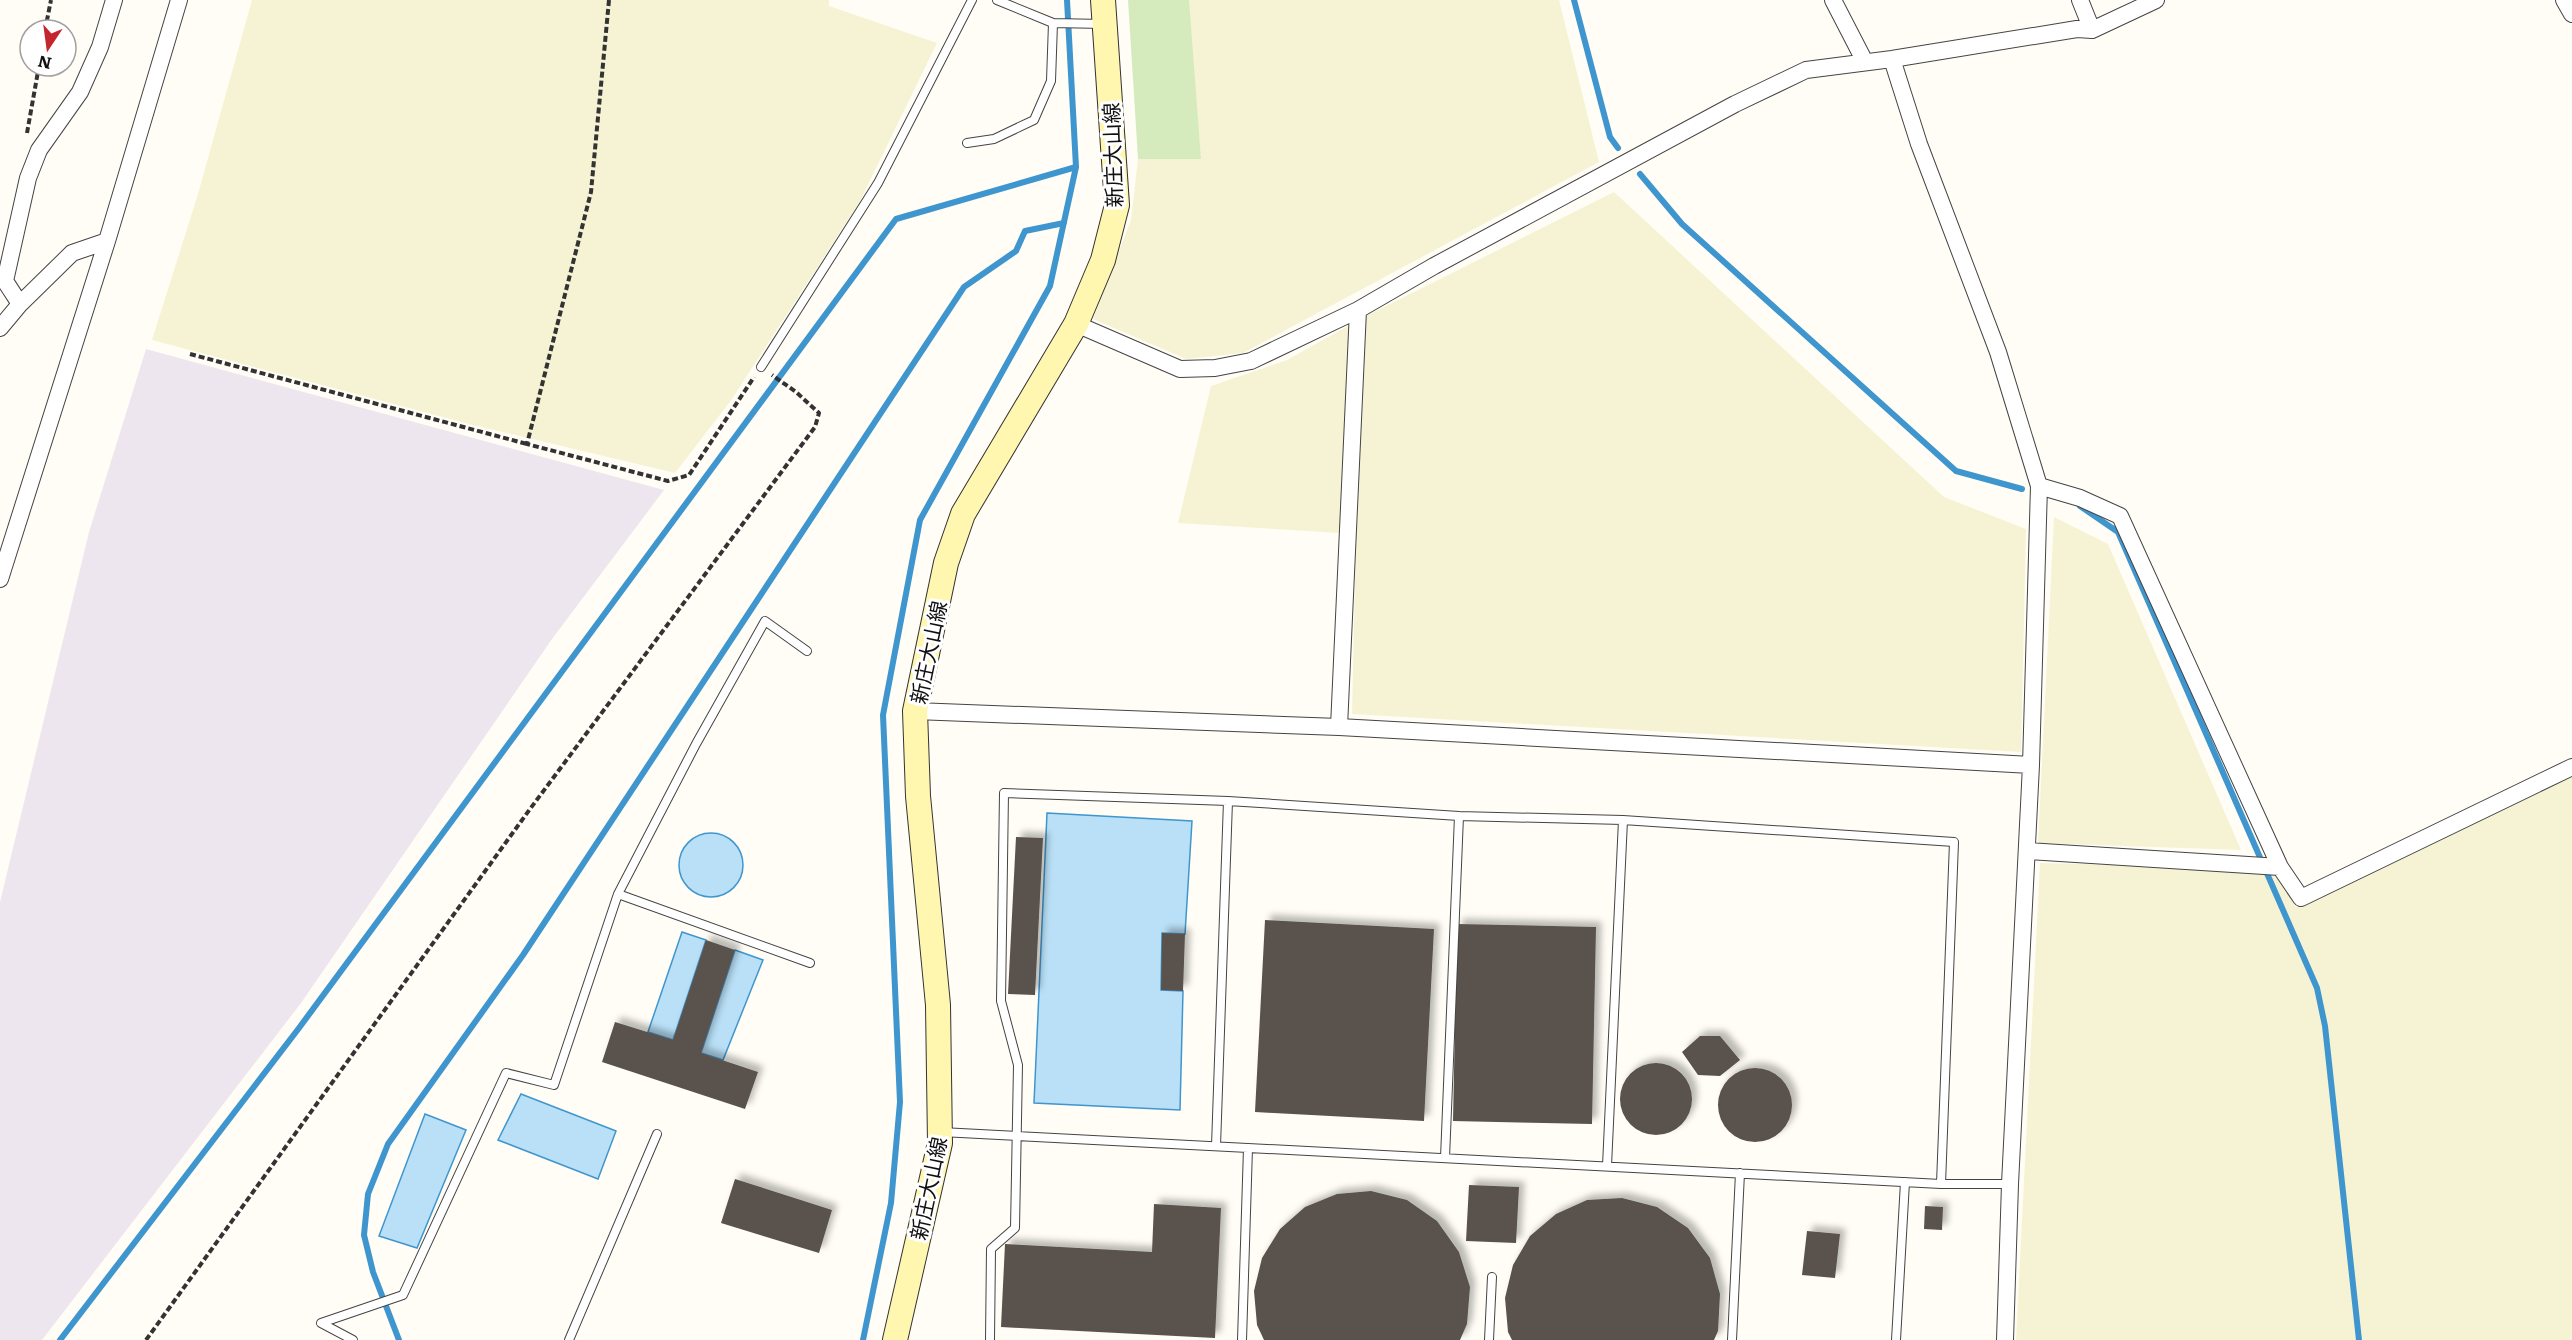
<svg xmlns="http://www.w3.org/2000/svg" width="2572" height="1340" viewBox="0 0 2572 1340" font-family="Literata,'Noto Sans JP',serif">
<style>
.industrial{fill:#eee6ef}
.farmland{fill:#f6f3d4}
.green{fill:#d5ebbd}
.water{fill:#b9e0f7;stroke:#3f96cf;stroke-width:1.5}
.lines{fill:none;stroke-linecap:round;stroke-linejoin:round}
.stream{stroke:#3f96cf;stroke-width:6}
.building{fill:#5a524d;filter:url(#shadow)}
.lane-casing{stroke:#444;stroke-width:10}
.street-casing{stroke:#444;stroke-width:18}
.secondary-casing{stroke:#333;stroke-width:26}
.path{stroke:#333;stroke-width:4;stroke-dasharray:6 3;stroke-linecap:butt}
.lane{stroke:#fff;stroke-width:8}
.street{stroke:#fff;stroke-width:16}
.secondary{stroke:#fff6b0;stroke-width:24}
.labels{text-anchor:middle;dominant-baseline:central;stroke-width:6;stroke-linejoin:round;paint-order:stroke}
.street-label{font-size:21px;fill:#111;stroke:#fff}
</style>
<defs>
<filter id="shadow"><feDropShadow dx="5.5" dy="-5.5" stdDeviation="3" flood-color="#0004"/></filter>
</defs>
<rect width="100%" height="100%" fill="#fffdf5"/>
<path class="industrial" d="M146 349 664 490 552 639 301 1003 42 1340H0V902L89 532Z"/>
<path class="farmland" d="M252 0H829V6L937 43 859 203 732 399 675 473 469 424 152 340 198 194Z
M1187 0H1559L1599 162 1243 353 1186 359 1093 319 1131 220 1138 159H1201Z
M1614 192 1944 497 2026 529 2021 752 1352 714 1356 534 1178 523 1211 386 1287 360 1364 317Z
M2054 517 2108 544 2241 850 2038 843Z
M2572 774V1340H2016L2040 863 2159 866 2278 875 2295 907Z"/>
<path class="green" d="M1128 0H1189L1201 159H1138Z"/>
<path class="water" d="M1047 813 1192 821 1185 934 1162 933 1161 990 1183 991 1180 1110 1034 1103Z
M679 865a32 32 0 1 1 64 0a32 32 0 1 1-64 0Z
M682 932 706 940 673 1040 648 1032Z
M735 950 763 960 723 1060 701 1053Z
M521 1094 616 1131 598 1179 498 1140Z
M425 1114 466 1130 417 1248 379 1236Z"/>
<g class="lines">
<path class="stream" d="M1574 0 1610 137 1618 148
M1640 174 1682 224 1956 471 2022 489
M2080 506 2118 532 2317 988 2325 1026 2359 1340
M60 1340 299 1028 896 219 1076 167
M399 1340 373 1272 364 1235 368 1194 388 1144 523 955 964 287 1016 251 1025 231 1064 223
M863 1340 891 1203 900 1102 883 715 920 520 1050 286 1076 167 1067 0"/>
</g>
<path class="building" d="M1016 837 1043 838 1035 995 1008 994Z
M1265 920 1434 929 1424 1121 1255 1112Z
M1457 924 1596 927 1592 1124 1453 1121Z
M1162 933 1185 934 1183 991 1161 990Z
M706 940 735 950 701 1053 758 1072 745 1109 602 1062 615 1022 673 1040Z
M1700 1036H1720L1740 1060 1720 1076 1698 1075 1682 1052Z
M1620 1099a36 36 0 1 1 72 0a36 36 0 1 1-72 0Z
M1718 1105a37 37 0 1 1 74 0a37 37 0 1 1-74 0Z
M735 1179 832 1210 819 1253 721 1223Z
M1469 1185 1519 1187 1516 1243 1466 1241Z
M1371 1191 1407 1200 1437 1221 1459 1252 1470 1287 1467 1324 1460 1340H1264L1257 1325 1254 1291 1262 1258 1280 1229 1305 1207 1337 1194Z
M1622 1198 1657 1207 1688 1228 1710 1258 1720 1294 1718 1331 1714 1340H1512L1508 1332 1505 1298 1513 1265 1530 1236 1556 1214 1587 1200Z
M1154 1204 1221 1208 1215 1338 1001 1327 1005 1244 1152 1252Z
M1925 1206 1943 1207 1942 1230 1924 1229Z
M1807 1231 1840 1234 1835 1278 1802 1275Z"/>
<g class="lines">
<defs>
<path id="lane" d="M997 0 1053 23
M967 143 994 139 1034 120 1051 81 1053 23 1104 24
M761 367 878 183 972 0
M1228 801 1459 816 1445 1158
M1459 816 1623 820 1607 1166
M1623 820 1954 842 1941 1184
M618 894 696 744 765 621 807 651
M941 1132 1941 1184H2010
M353 1340 321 1323 403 1295 506 1073 554 1085 618 894 810 963
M569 1340 657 1134
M990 1340 991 1249 1015 1228 1018 1065 1001 1001 1004 793 1228 801 1216 1146
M1242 1340 1248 1148
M1489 1340 1492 1277
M1732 1340 1740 1173
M1896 1340 1905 1182"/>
<path id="street" d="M1833 0 1865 62
M2080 0 2092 30
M2564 0 2572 14
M1892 59 1919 144 1998 352 2039 486 2031 765 2010 1184 2005 1340
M20 304 5 281 28 178 39 150 80 92 100 47 114 0
M1076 324 1180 369 1215 368 1251 361 1358 310 1434 266 1735 104 1806 70 1892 59 2077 29 2092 30 2156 0
M0 328 20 304 72 253 107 241
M2039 486 2080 498 2120 516 2280 867
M0 579 107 241 179 0
M915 711 1339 727 2031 765
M1339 727 1358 310
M2028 851 2280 867 2301 898 2572 767"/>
<path id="secondary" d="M895 1340 940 1143 938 1005 918 796 915 711 946 563 963 514 1076 324 1103 260 1117 205 1103 0"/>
</defs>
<use href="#lane" class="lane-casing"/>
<use href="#street" class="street-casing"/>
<use href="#secondary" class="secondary-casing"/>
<path class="path" d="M609 0 591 192 527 444 668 481 689 475 754 377
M45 30 51 0
M27 133 39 66
M190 354 527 444
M146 1340 530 809 815 427 819 413 796 392 772 375"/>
<use href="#lane" class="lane"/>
<use href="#street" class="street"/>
<use href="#secondary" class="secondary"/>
</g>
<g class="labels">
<g class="street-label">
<text transform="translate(1111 155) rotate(-92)">新庄大山線</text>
<text transform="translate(927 652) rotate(-78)">新庄大山線</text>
<text transform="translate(927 1188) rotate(-78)">新庄大山線</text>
</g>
</g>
<g transform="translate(48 48) rotate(193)"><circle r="28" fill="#ffffff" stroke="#a0a0a0" stroke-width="1.5"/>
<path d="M0-4.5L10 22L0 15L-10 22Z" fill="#c4262e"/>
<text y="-9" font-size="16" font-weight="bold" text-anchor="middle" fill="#111111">N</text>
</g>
</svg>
